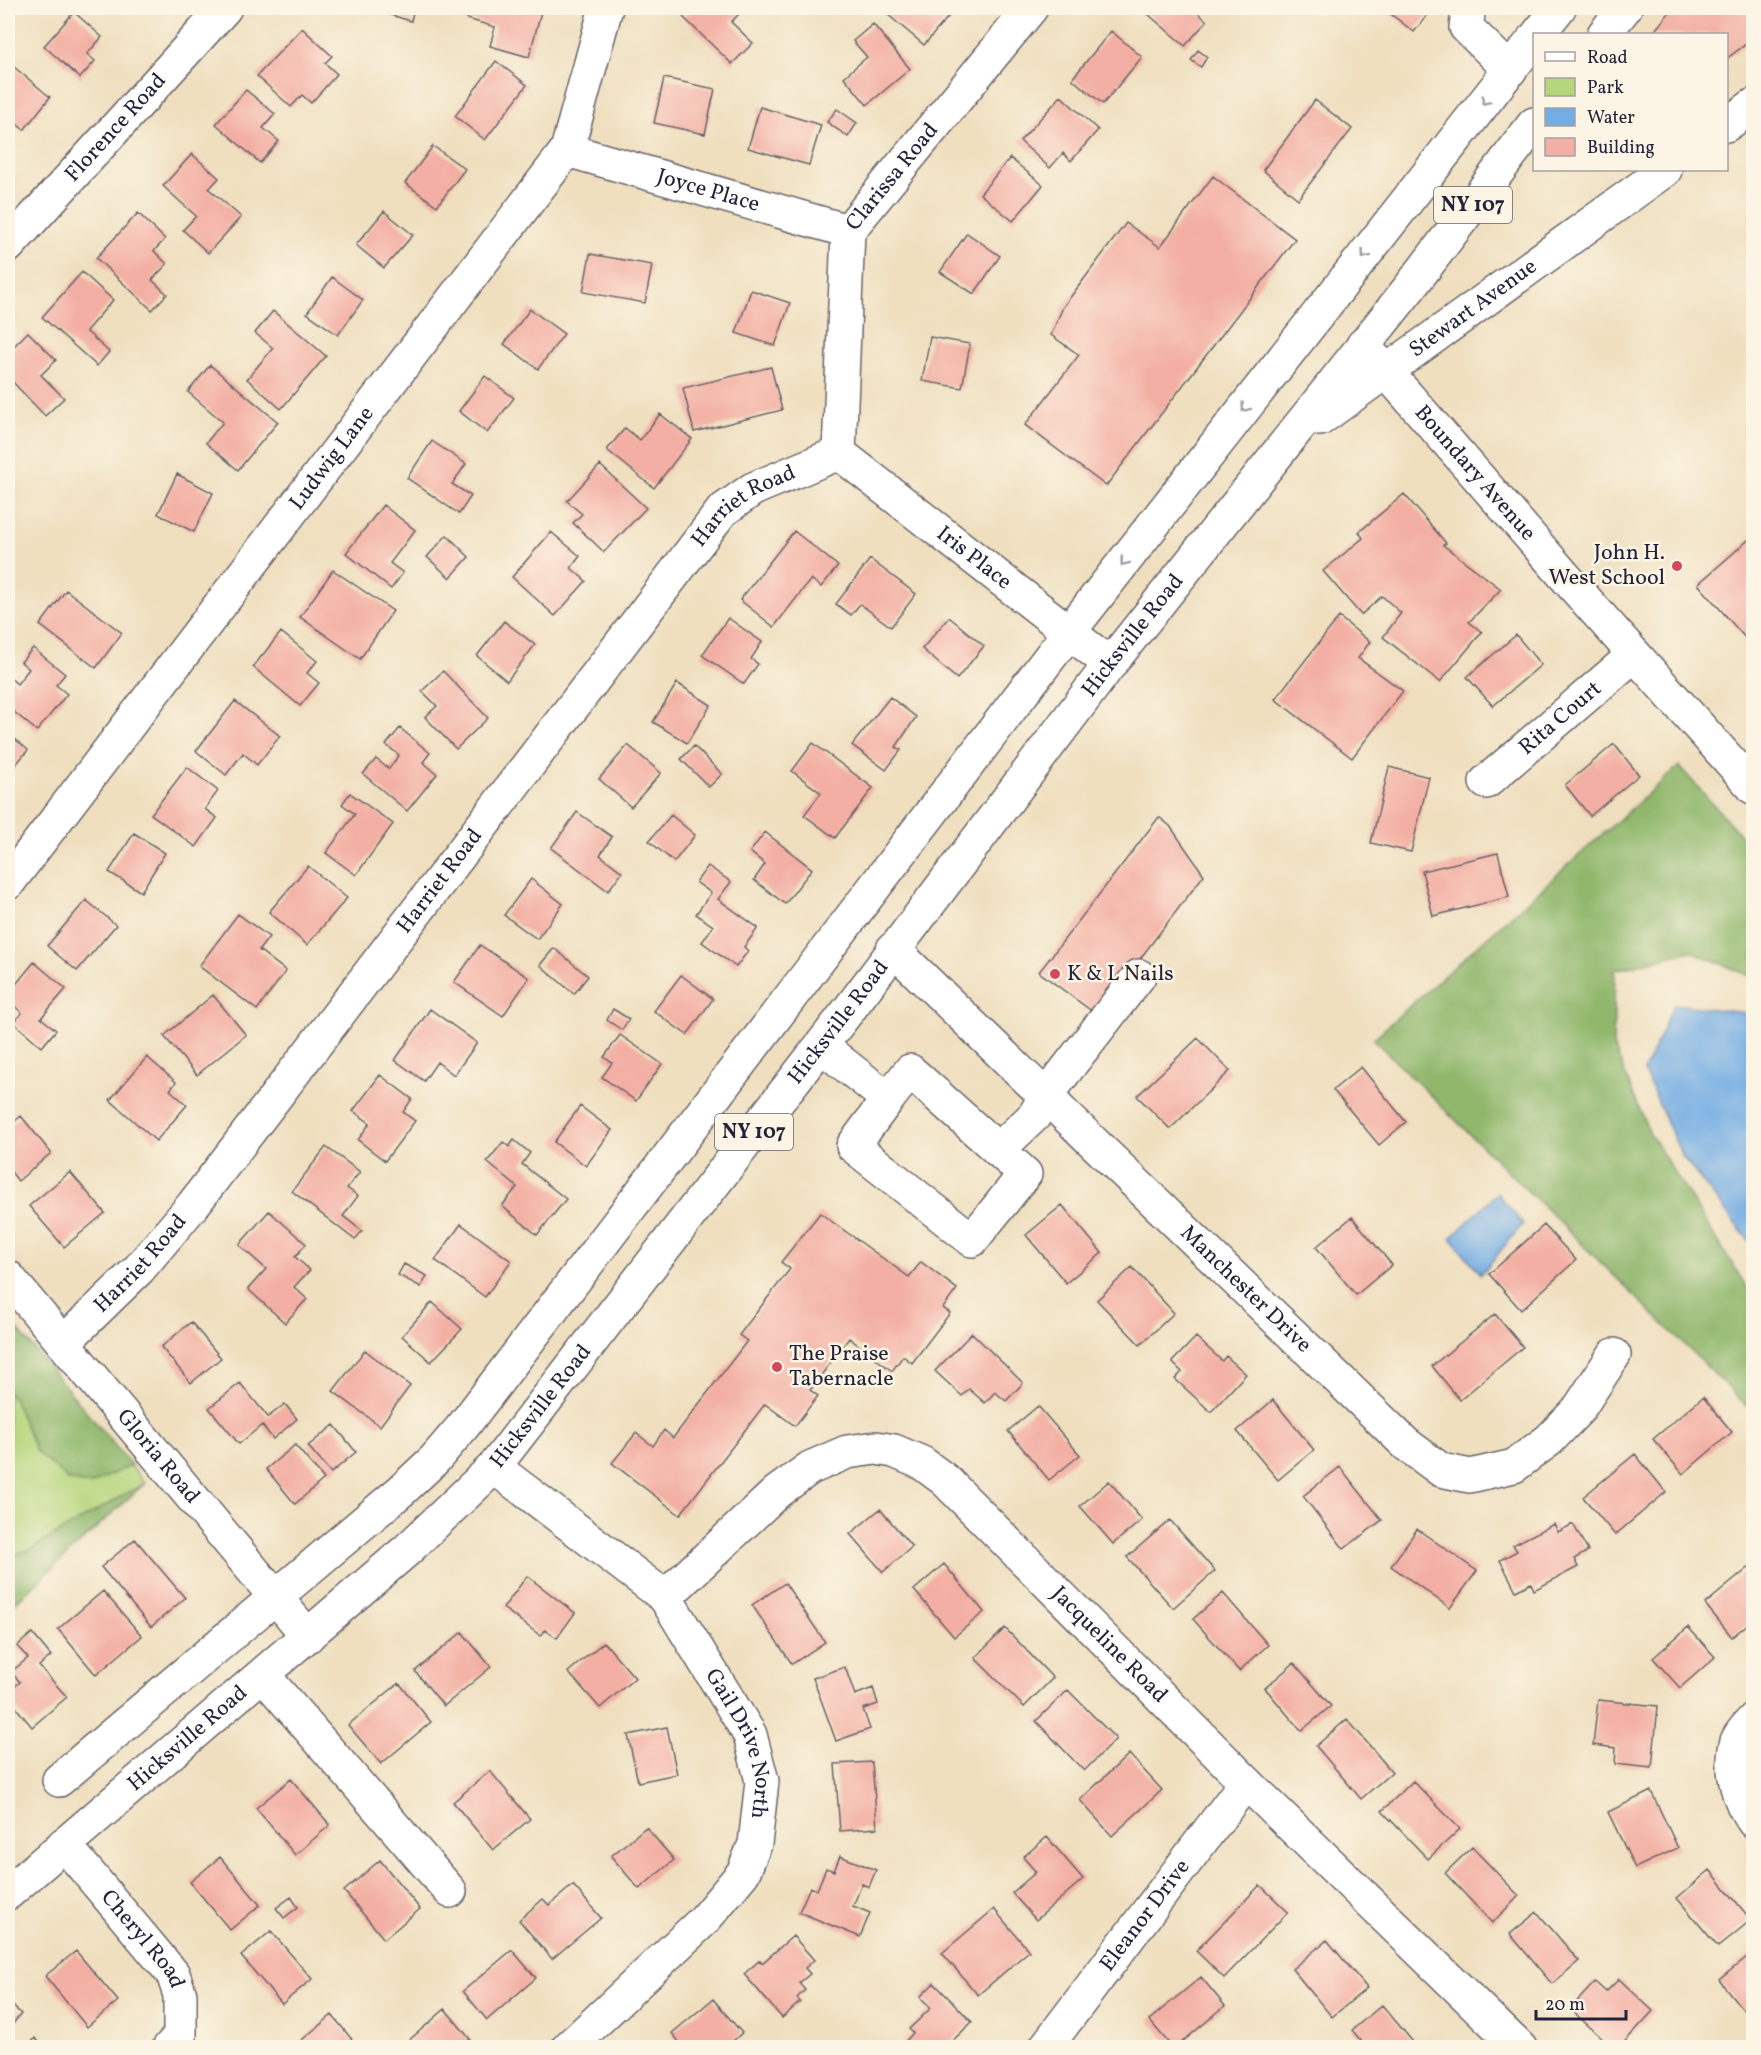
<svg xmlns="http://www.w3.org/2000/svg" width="1761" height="2055" viewBox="0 0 1761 2055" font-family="Vollkorn,serif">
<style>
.green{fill:#b6d67d;stroke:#6c7c5c;stroke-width:1.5}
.forest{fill:#90b76c;stroke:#596c54;stroke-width:1.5}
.water{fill:#74ade4;stroke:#4b6890;stroke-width:1.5}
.building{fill:#f3afa3}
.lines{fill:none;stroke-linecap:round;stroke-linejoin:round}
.minor-casing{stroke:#6a6469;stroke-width:36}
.major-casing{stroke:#6a6469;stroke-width:36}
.minor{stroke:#fff;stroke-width:33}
.major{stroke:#fff;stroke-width:33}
.oneway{stroke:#9c9ca7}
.poi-dot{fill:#d1495b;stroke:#fcf5e5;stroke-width:2}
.labels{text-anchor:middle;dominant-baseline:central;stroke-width:5;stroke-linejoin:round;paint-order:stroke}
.shield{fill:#fcf5e5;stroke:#63616e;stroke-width:1.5}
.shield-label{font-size:21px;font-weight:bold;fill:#22223b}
.street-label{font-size:22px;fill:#22223b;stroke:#fcf5e5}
.poi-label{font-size:22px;fill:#22223b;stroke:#fcf5e5;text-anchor:start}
</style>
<rect width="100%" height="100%" fill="#fcf5e5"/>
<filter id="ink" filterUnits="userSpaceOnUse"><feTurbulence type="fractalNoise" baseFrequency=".0167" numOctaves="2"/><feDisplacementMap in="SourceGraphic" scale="12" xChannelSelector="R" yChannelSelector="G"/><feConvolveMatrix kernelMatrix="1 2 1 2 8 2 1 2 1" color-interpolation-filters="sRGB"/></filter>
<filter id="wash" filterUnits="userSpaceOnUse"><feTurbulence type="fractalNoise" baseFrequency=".008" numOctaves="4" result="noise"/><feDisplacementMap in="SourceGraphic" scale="24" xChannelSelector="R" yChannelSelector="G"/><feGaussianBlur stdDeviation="1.35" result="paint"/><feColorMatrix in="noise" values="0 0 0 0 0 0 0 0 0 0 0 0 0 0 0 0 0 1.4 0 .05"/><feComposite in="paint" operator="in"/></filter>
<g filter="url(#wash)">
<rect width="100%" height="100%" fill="#efdfbf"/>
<path class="green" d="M8 1318 145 1483 8 1609Z"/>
<path class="forest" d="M1679 766 1753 849V977L1691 951 1615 970 1613 1045 1650 1134 1753 1297V1412L1373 1039Z
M8 1318 131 1465 90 1485 68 1480 36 1451 13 1398 8 1392Z
M145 1483 8 1609V1556L29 1550Z"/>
<path class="water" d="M1674 1004 1753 1014V1246L1682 1156 1644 1071Z
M1497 1193 1523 1224 1481 1274 1451 1238Z"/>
<g id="blocks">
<path class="building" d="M367 8H414L411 21Z
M470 8H542L529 57 490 46 495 27 467 19Z
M692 8H735L740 13 731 22 753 43 732 64 683 17Z
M880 8H953L955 9 924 45Z
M1141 8H1192L1207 21 1185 46Z
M1383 8H1433L1414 32Z
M1673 8H1754V38L1726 59V34H1652Z
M74 12 102 37 87 54 95 61 80 78 44 46Z
M873 24 910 69 867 105 844 77 867 57 853 41Z
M302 28 332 56 325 63 337 74 311 103 302 95 291 107 257 76Z
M1111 31 1142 57 1103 104 1072 79Z
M1198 50 1207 57 1201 67 1191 60Z
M496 61 527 85 485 140 455 116Z
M8 62 50 97 24 130 8 117Z
M664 78 715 89 705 134 654 123Z
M246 90 275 114 263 128 279 141 260 163 216 124Z
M1061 96 1098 130 1071 161 1063 153 1050 168 1020 141Z
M1315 100 1352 129 1298 199 1263 170Z
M760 107 821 125 809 165 748 148Z
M837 109 857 123 848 137 827 122Z
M433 146 465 169 437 206 405 183Z
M192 154 219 178 209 189 241 217 208 253 183 230 196 216 163 186Z
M1010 158 1043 185 1013 221 980 194Z
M1213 176 1295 239 1106 486 1025 425 1079 355 1051 335 1063 307 1126 223 1160 247Z
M384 211 413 235 384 268 356 245Z
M138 213 165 239 154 251 167 264 152 280 167 294 152 310 96 258Z
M967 233 1000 256 974 294 940 272Z
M590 254 652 265 645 303 583 292Z
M82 272 113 300 86 331 109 352 97 366 42 317Z
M332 277 363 300 338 335 307 313Z
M751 290 790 303 775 346 736 333Z
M530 309 564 334 538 369 504 344Z
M273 311 326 356 281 409 247 379 273 348 255 333Z
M28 332 56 360 41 375 64 398 45 416 8 377V352Z
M930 337 970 344 962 388 922 381Z
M210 365 278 422 238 470 206 443 223 422 188 392Z
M771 367 782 410 694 432 683 388Z
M485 376 514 398 487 433 459 411Z
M660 414 692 439 654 488 607 450 625 428 640 440Z
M432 441 466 464 452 484 471 496 459 514 407 478Z
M600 465 646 508 604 552 573 523 582 514 567 501Z
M177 474 213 493 194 532 158 514Z
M1404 494 1446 543 1443 545 1501 589 1469 622 1482 632 1440 682 1383 637 1401 613 1382 596 1361 615 1323 571 1363 538 1359 532Z
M383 505 415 530 390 563 403 573 391 589 346 553Z
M794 531 838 566 821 587 811 579 774 627 740 600Z
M551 532 580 556 571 568 586 581 555 616 512 577Z
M447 535 469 557 450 578 427 557Z
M1754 535V648L1698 584Z
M870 559 916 594 891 627 860 604 851 615 836 604Z
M333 570 393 611 360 659 300 617Z
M66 590 122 633 96 668 40 625Z
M949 617 984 646 957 679 922 649Z
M1339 617 1370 642 1358 658 1403 691 1352 758 1275 699Z
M728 618 762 642 751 659 758 664 744 684 702 655Z
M504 621 535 645 507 681 477 656Z
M281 632 317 661 307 673 319 683 300 706 253 667Z
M1516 635 1541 665 1493 706 1467 677Z
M33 648 65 674 56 685 67 694 37 731 8 707V676L17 684 29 669 21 662Z
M443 671 488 718 456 749 425 717 437 706 422 691Z
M677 683 711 705 687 743 653 722Z
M890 697 916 717 896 747 901 750 886 770 852 745Z
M235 701 280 736 257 765 243 753 226 775 196 751Z
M400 728 430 753 423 762 437 774 407 811 363 774 376 759 389 769 399 755 386 745Z
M8 733 28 750 8 774Z
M813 743 873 788 835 838 804 815 821 793 792 771Z
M1614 744 1639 775 1590 816 1565 785Z
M628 745 661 773 631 807 599 779Z
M694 746 722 774 709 787 681 759Z
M187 767 218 791 205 809 217 818 196 847 151 814Z
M1389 767 1429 777 1411 852 1371 843Z
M350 793 393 824 356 875 326 853 355 814 342 804Z
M577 812 612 837 600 855 622 872 608 891 551 848Z
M671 815 695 835 674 862 649 841Z
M1159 817 1170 826 1204 875 1097 1015 1039 972Z
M765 832 812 869 785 904 754 880 765 864 750 852Z
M134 833 165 853 141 892 109 872Z
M1498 853 1509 897 1433 916 1422 871Z
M308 866 347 898 307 945 269 912Z
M708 866 731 882 718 899 758 928 744 947 748 951 736 967 702 942 713 926 696 914 711 893 696 882Z
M531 879 563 904 537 939 504 915Z
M86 900 116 925 77 971 47 946Z
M238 914 269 937 259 950 286 971 257 1010 199 966Z
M480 945 529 978 503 1016 454 982Z
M554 948 588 976 574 994 540 965Z
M34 962 66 989 41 1018 56 1030 42 1047 13 1022 22 1013 8 1000V994Z
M681 975 713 999 687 1035 654 1011Z
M213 995 246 1035 197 1075 164 1036Z
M430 1009 477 1043 454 1075 437 1062 424 1081 395 1060Z
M613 1009 629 1019 622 1030 607 1020Z
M620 1035 662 1064 636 1101 602 1077 612 1063 604 1057Z
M1198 1038 1230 1071 1170 1129 1137 1096Z
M147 1057 176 1082 170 1090 187 1105 156 1141 110 1100Z
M1361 1067 1406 1122 1379 1145 1333 1090Z
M380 1075 412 1099 403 1112 415 1121 385 1161 358 1140 370 1123 353 1111Z
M580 1106 612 1130 586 1166 554 1142Z
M21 1116 51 1153 18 1181 8 1168V1127Z
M514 1140 530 1153 522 1164 566 1199 537 1235 502 1206 517 1187 487 1162 503 1142 509 1147Z
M326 1147 360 1172 347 1188 358 1196 343 1216 362 1231 355 1240 292 1191Z
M70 1172 105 1213 64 1247 29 1206Z
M1062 1205 1102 1253 1066 1283 1026 1235Z
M269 1211 306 1244 295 1257 310 1270 294 1287 307 1299 285 1323 248 1289 266 1269 239 1245Z
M820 1213 909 1277 921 1262 957 1289 943 1308 950 1313 912 1363 903 1356 892 1371 849 1338 810 1390 818 1396 795 1426 765 1404 680 1515 612 1463 636 1433 653 1446 664 1430 673 1438 747 1341 739 1335 790 1269 781 1262Z
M1352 1217 1392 1265 1356 1295 1316 1247Z
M461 1224 511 1261 485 1297 435 1260Z
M1544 1225 1576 1260 1521 1310 1489 1274Z
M404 1264 427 1276 421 1287 398 1275Z
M1132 1267 1174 1313 1140 1345 1097 1300Z
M432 1302 462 1329 431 1362 402 1336Z
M1495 1314 1523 1347 1460 1400 1432 1366Z
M191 1322 221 1358 191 1383 161 1347Z
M972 1333 1023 1383 1006 1401 995 1392 985 1403 969 1389 962 1396 935 1371Z
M1196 1337 1222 1361 1226 1356 1246 1374 1211 1412 1175 1379 1182 1372 1172 1362Z
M365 1350 410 1386 380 1426 333 1391Z
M240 1383 268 1417 285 1404 297 1419 273 1439 262 1425 239 1444 209 1408Z
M1703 1397 1732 1432 1683 1474 1653 1439Z
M1273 1400 1314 1450 1278 1480 1237 1431Z
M1038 1406 1080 1455 1049 1480 1008 1431Z
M334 1425 356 1452 331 1473 308 1446Z
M295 1445 324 1479 295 1504 266 1469Z
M1635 1454 1666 1492 1615 1535 1583 1497Z
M1340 1467 1382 1520 1344 1549 1303 1496Z
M1109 1481 1142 1520 1113 1544 1080 1506Z
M880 1509 912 1547 883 1572 850 1534Z
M1170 1520 1215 1571 1173 1608 1127 1557Z
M1554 1524 1558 1532 1573 1524 1588 1551 1574 1559 1578 1567 1534 1590 1531 1583 1516 1591 1500 1560 1517 1551 1513 1545Z
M1417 1529 1477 1571 1450 1608 1391 1566Z
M135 1539 185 1598 151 1627 101 1567Z
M944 1564 984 1612 954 1637 914 1590Z
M1752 1565 1754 1619 1732 1637 1705 1604Z
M527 1576 575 1613 557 1638 545 1630 541 1636 503 1608Z
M785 1583 825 1642 792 1664 752 1605Z
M103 1591 142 1636 96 1675 58 1629Z
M1223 1593 1268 1645 1239 1671 1193 1619Z
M1688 1627 1715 1657 1680 1688 1653 1658Z
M1005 1628 1053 1678 1024 1707 975 1658Z
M462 1632 491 1667 444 1706 415 1671Z
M32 1633 51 1656 39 1666 67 1697 32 1727 8 1698V1692L20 1682 11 1672 28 1658 17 1646Z
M604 1642 635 1678 600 1708 568 1672Z
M1294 1663 1331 1706 1301 1731 1265 1688Z
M845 1667 855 1695 873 1688 878 1704 863 1709 870 1729 836 1741 813 1678Z
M399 1683 431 1722 381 1764 348 1725Z
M1068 1690 1116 1739 1084 1771 1036 1721Z
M1598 1700 1658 1706 1652 1768 1615 1764 1616 1748 1593 1745Z
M1347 1719 1392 1772 1361 1799 1316 1746Z
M667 1727 677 1774 638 1782 628 1735Z
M1129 1754 1162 1790 1112 1836 1080 1800Z
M872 1762 877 1828 840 1831 835 1764Z
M490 1771 530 1819 493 1850 453 1802Z
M291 1779 330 1825 295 1855 256 1808Z
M1413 1781 1460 1829 1428 1859 1382 1811Z
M1651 1791 1678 1848 1635 1868 1608 1812Z
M646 1827 674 1860 639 1889 611 1856Z
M1047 1837 1083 1879 1036 1920 1012 1893 1036 1872 1023 1857Z
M1472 1847 1519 1896 1492 1923 1445 1873Z
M840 1856 876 1870 869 1887 862 1884 853 1906 870 1913 860 1937 799 1912 810 1887 817 1890 826 1868 834 1871Z
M220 1857 260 1905 230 1930 190 1882Z
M380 1860 420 1909 384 1939 344 1891Z
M1710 1870 1751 1920 1718 1947 1677 1898Z
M573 1885 601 1918 552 1959 519 1920 543 1899 549 1905Z
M1260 1885 1288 1912 1224 1978 1196 1951Z
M291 1897 298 1907 284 1918 276 1908Z
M994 1909 1029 1951 978 1995 942 1953Z
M1537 1912 1579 1961 1552 1984 1510 1934Z
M271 1931 312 1979 282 2004 241 1956Z
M793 1936 814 1960 805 1968 810 1974 799 1983 805 1990 797 1998 800 2002 782 2018 744 1974 760 1960 762 1963Z
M1327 1940 1367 1988 1332 2017 1292 1969Z
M512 1950 536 1978 487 2020 463 1991Z
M76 1951 118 2001 87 2027 45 1976Z
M1754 1951V2015L1750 2018 1719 1980Z
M1201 1977 1225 2006 1175 2048H1173L1149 2020Z
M1619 1979 1653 2011 1619 2048H1613L1570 2009 1595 1982 1606 1992Z
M934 1983 972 2022 945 2048H904L902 2045 913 2033 909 2029 931 2008 920 1997Z
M713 1999 742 2033 725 2048H684L672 2033Z
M1382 2005 1418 2048H1367L1352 2030Z
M13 2006 21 2014 12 2025 8 2021V2013Z
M445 2009 470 2039 460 2048H400Z
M332 2015 359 2048H302L298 2043Z
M35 2038 45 2048H26Z"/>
</g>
</g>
<g filter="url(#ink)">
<use href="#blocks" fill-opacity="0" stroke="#6a6469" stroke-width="1.5"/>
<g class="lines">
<defs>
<g id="minor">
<path d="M1469 8 1466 27 1510 70"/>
<path d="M1538 34 1559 8"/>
<path id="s1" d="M567 150 848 231"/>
<path id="s2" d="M8 246 225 8"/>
<path id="s3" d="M839 453 848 231 1031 8"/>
<path id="s4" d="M839 453 1110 664"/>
<path id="s5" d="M1486 782 1634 655"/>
<path id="s6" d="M8 883 567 150 606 8"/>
<path id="s7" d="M893 949 1406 1444 1441 1470 1470 1476 1514 1466 1549 1440 1578 1410 1614 1355"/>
<path d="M821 1046 888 1099 910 1071 1025 1174 972 1240 853 1146 888 1099"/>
<path d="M998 1150 1034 1116 1046 1096 1139 976"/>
<path id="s8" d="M8 1277 308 1636"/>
<path id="s9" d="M63 1343 139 1269 193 1205 722 511 753 489 839 453"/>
<path id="s10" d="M494 1467 665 1597 750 1735 762 1781 755 1844 743 1873 704 1920 568 2048"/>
<path id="s11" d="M665 1597 777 1492 810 1468 847 1452 876 1448 894 1451 922 1463 945 1480 1246 1782 1520 2048"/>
<path d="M263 1675 450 1891"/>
<path d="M1754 1719C1748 1725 1740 1734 1737 1741 1729 1768 1737 1800 1754 1822"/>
<path d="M59 1780 402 1490 434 1460 464 1425 1069 632 1534 39"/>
<path id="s12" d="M64 1844 173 1974 180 1995V2036L169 2048"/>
<path id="s13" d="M1045 2048 1246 1782"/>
</g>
<g id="major">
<path d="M1604 34 1625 8"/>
<path d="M1726 125 1754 105"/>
<path id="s14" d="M1363 345 1575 588 1754 788"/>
<path id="s15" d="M1320 419 1665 170"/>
<path id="s16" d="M8 1893 407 1550 494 1467 851 1007 1110 664 1411 286 1534 124"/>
</g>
</defs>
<use href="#minor" class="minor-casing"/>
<use href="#major" class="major-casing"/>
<use href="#minor" class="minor"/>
<use href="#major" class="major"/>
</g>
<defs><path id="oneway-chevron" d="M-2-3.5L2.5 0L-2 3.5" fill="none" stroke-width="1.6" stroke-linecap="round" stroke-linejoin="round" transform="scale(1.5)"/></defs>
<g class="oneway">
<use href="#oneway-chevron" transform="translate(1485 101) rotate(128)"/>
<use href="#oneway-chevron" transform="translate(1365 255) rotate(128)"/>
<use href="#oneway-chevron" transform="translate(1245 408) rotate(128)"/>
<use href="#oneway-chevron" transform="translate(1124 562) rotate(128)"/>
</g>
</g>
<g class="poi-dot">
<circle cx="1677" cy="566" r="6"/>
<circle cx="1055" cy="974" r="6"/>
<circle cx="777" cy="1367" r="6"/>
</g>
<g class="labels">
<g class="shield">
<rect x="1434" y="187" width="78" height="36" rx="4.5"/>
<rect x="715" y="1114" width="78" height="36" rx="4.5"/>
</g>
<g class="shield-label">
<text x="1473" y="205">NY 107</text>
<text x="754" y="1132">NY 107</text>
</g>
<g class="street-label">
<text stroke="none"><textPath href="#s2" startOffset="160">Florence Road</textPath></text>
<text stroke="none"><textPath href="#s3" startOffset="292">Clarissa Road</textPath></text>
<text stroke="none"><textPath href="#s1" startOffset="147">Joyce Place</textPath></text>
<text stroke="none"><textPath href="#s15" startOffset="189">Stewart Avenue</textPath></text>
<text stroke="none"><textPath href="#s6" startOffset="534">Ludwig Lane</textPath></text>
<text stroke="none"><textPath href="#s14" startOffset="170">Boundary Avenue</textPath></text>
<text stroke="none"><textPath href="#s9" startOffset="1083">Harriet Road</textPath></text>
<text stroke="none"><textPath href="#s4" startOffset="171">Iris Place</textPath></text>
<text stroke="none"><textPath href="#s16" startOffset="1695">Hicksville Road</textPath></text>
<text stroke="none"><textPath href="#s5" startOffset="98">Rita Court</textPath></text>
<text stroke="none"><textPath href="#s9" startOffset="597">Harriet Road</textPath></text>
<text stroke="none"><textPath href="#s16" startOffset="1209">Hicksville Road</textPath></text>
<text stroke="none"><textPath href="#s9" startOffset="111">Harriet Road</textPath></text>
<text stroke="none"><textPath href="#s7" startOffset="490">Manchester Drive</textPath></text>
<text stroke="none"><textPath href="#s16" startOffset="723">Hicksville Road</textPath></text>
<text stroke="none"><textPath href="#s8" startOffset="234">Gloria Road</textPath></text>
<text stroke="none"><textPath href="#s11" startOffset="574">Jacqueline Road</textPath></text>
<text stroke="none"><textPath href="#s16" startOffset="237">Hicksville Road</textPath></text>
<text stroke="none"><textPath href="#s10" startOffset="382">Gail Drive North</textPath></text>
<text stroke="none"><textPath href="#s13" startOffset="166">Eleanor Drive</textPath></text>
<text stroke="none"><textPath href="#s12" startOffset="124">Cheryl Road</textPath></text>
</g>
<g class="poi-label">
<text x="1665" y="553" text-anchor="end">John H.<tspan x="1665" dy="25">West School</tspan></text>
<text x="1067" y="974">K &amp; L Nails</text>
<text x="789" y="1354">The Praise<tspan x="789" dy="25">Tabernacle</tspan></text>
</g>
</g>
<rect width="1761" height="2055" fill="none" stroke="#fcf5e5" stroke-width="30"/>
<rect x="1533" y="33" width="195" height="138" fill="#fcf5e5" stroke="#a5a1a1" stroke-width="1.5"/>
<rect x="1545" y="52" width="30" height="9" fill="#ffffff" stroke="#a5a1a1" stroke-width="1.5"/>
<text x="1587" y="63" font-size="18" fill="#22223b">Road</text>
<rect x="1545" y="78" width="30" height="18" fill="#b6d67d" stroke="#a5a1a1" stroke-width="1.5"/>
<text x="1587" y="93" font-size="18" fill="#22223b">Park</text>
<rect x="1545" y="108" width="30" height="18" fill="#74ade4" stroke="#a5a1a1" stroke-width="1.5"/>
<text x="1587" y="123" font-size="18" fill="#22223b">Water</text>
<rect x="1545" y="138" width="30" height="18" fill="#f3afa3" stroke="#a5a1a1" stroke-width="1.5"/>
<text x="1587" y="153" font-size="18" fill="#22223b">Building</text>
<path d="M1536 2010v9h90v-9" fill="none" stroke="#22223b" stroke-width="3"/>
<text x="1545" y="2010" font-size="18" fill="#22223b" stroke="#fcf5e5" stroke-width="4.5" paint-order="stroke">20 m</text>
</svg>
